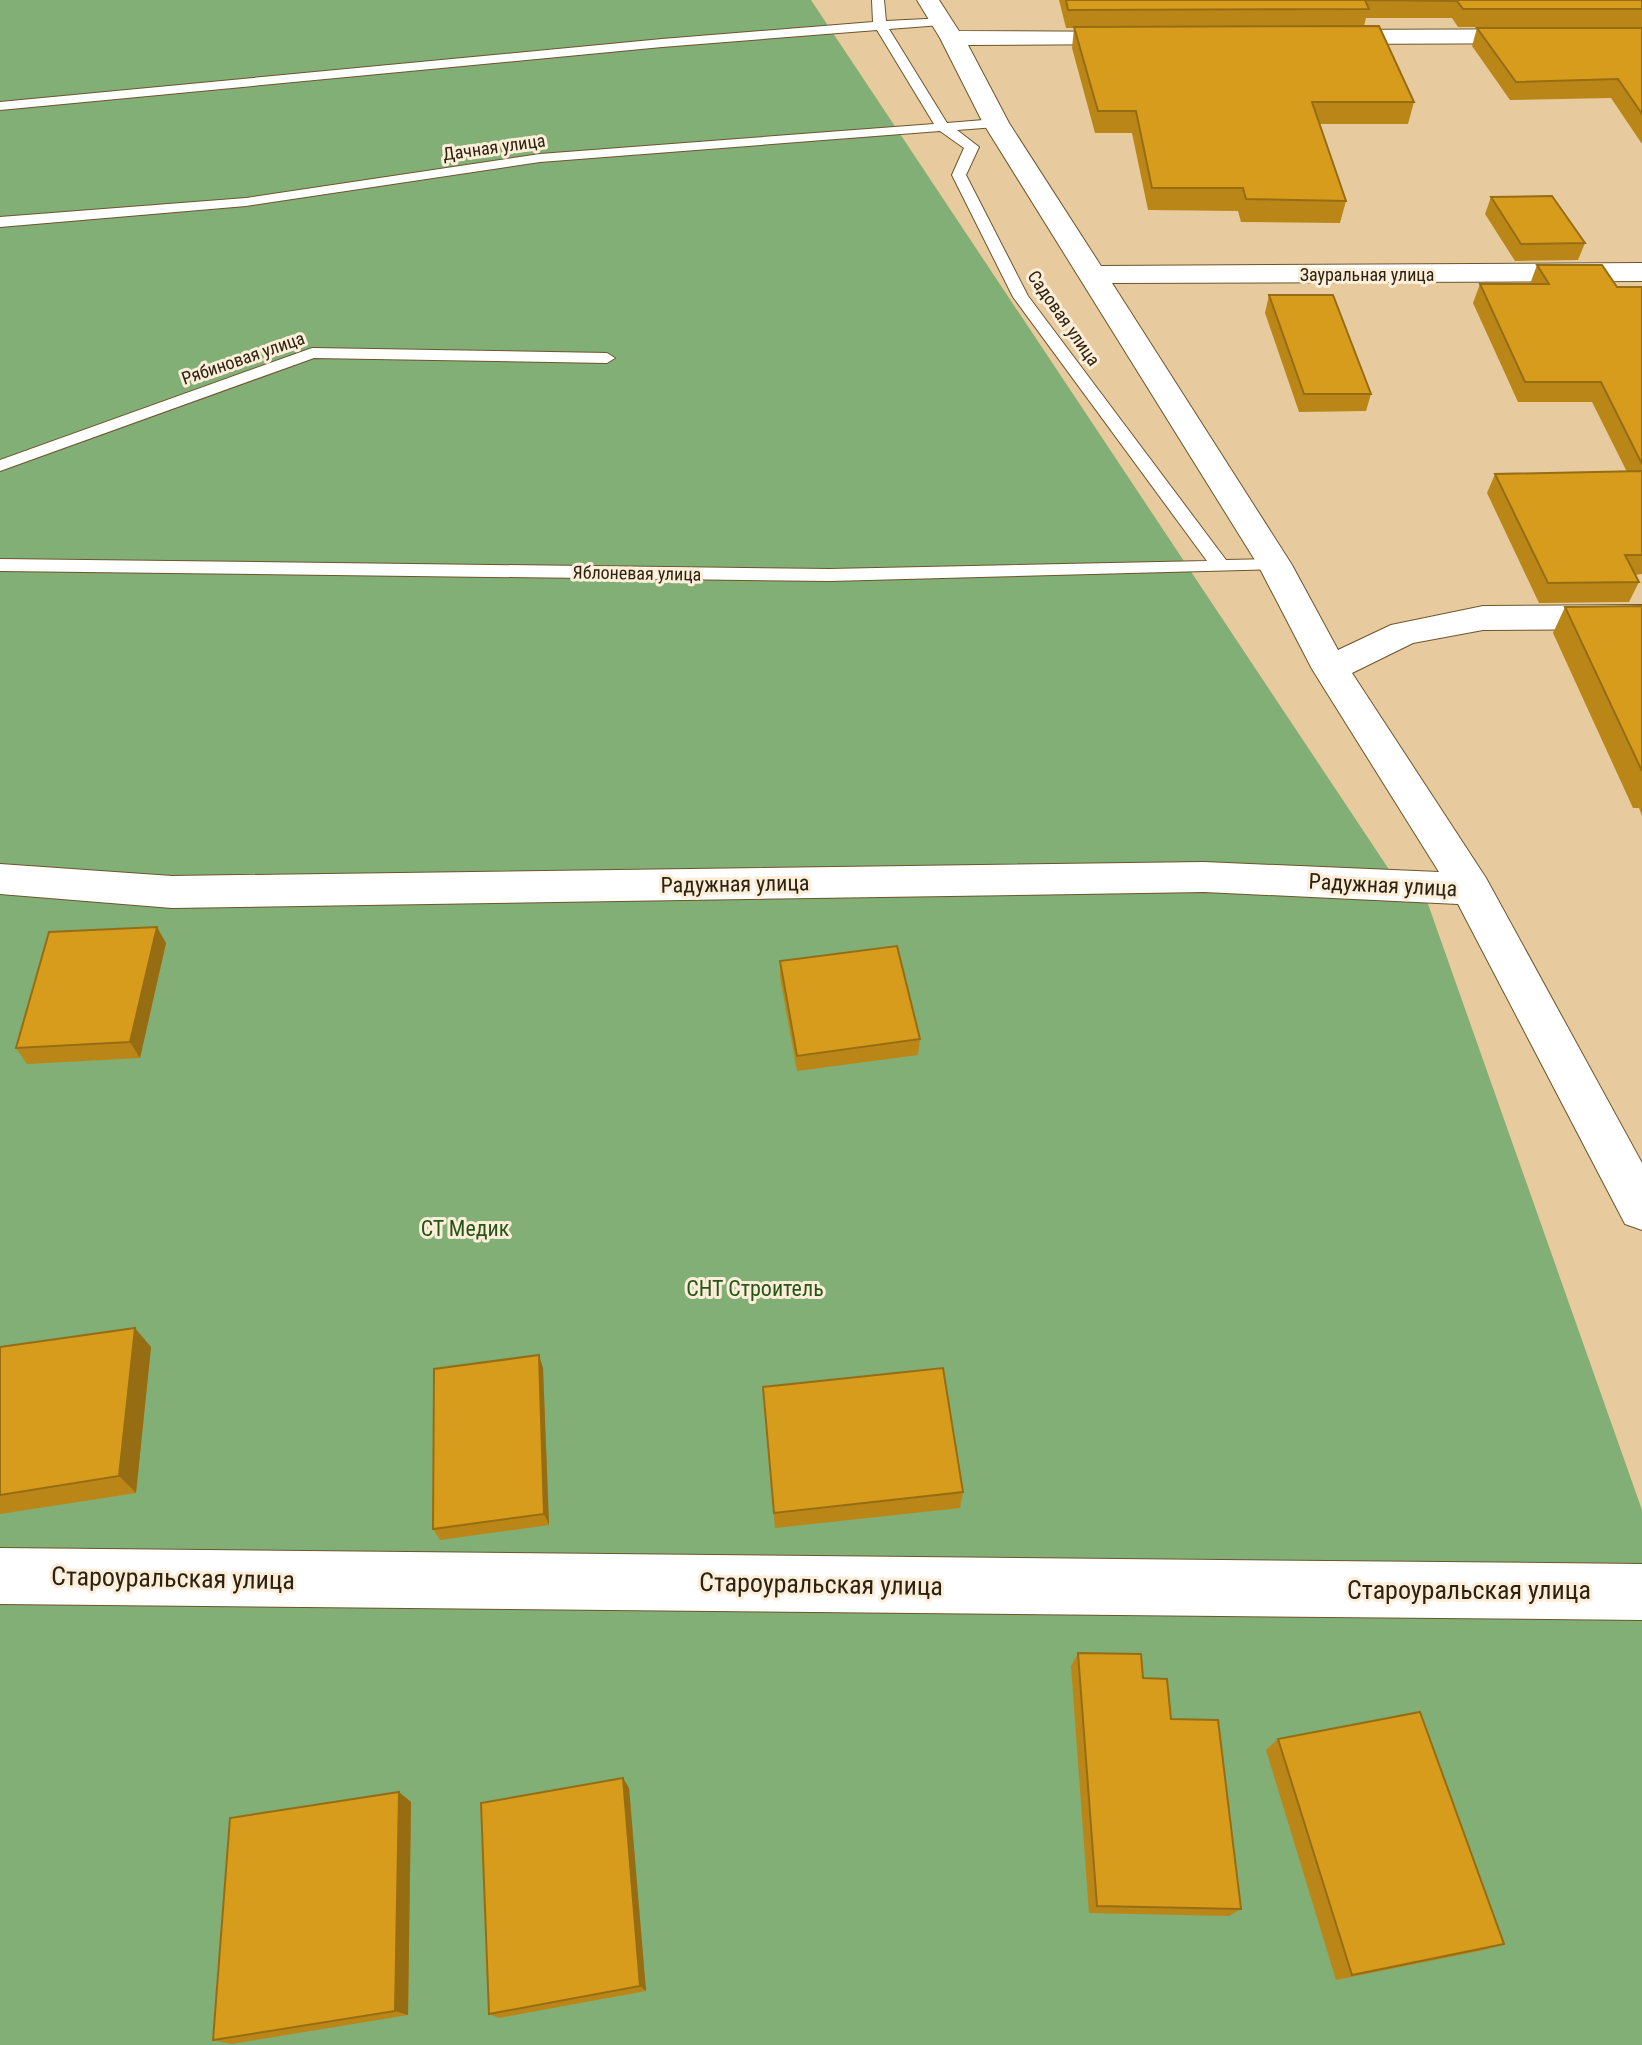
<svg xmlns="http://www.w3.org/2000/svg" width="1642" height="2045" viewBox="0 0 1642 2045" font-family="'Roboto Condensed',sans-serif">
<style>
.green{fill:#81af75}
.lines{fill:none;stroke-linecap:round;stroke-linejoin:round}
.lane-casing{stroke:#6d552c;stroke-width:2}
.street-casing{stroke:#6d552c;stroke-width:2}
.lane{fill:#fff;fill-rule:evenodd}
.street{fill:#fff;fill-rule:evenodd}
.wall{fill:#ba8618}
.shaded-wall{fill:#976d14}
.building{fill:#d89c1c;stroke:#976d14;stroke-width:2}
.labels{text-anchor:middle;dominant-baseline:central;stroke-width:6;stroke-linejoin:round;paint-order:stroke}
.far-street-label{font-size:18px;fill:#2c2211;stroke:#fceed8}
.street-label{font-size:22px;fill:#2c2211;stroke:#fceed8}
.park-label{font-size:22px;fill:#255517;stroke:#fceed8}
.near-street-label{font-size:26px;fill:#2c2211;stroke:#fceed8}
</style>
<rect width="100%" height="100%" fill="#e7cb9f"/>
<path class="green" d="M0 0H811L1400 886 1422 887 1642 1510V2045H0Z"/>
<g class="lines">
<defs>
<path id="lane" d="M872 0H884L886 21 946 18 947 21 941 25 889 29 947 123 996 119 1003 123 996 127 957 130 979 147 966 175 1028 296 1226 560 1275 559 1282 561 1284 565 1282 569 830 581 0 571V559L830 569 1207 561 1013 297 952 175 964 148 940 131 540 162 246 206 0 227V217L246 198 540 154 934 124 877 30 662 47 0 110V102L662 39 873 22Z
M312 348 607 353 615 358 607 363 314 358 0 471V460Z"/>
<path id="street" d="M917 0H939L959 31 1140 32 1144 37 1140 42 1132 44 968 45 1009 123 1101 266 1642 263V281L1112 283 1292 565 1338 650 1391 625 1483 606 1642 605V629L1483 630 1413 643 1352 673 1486 878 1642 1163V1230L1625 1224 1458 904 1204 892 172 908 0 894V864L172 876 1204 862 1439 872 1312 669 1258 565 983 123 940 38Z
M1642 29V43L1324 44 1316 42 1312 37 1316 32 1324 30Z
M0 1548 1642 1564V1620L0 1604Z"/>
</defs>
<use href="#lane" class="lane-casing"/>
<use href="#street" class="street-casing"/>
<use href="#lane" class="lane"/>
<use href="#street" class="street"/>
</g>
<path class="wall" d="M1059 0H1642V27H1458L1452 18H1366L1364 26 1414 102 1408 124H1320L1346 201 1340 223 1241 222 1238 211 1148 210 1132 133H1095L1072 48 1074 28H1066Z
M1477 28H1642V144L1611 98 1510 100 1472 46Z
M1491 197 1585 243 1578 260 1515 261 1485 214Z
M1537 265 1617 287H1642V574L1635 575 1639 582 1629 602 1539 603 1487 493 1495 474 1627 472 1592 402H1518L1473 303 1480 284H1530Z
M1269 295 1371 394 1366 411 1299 412 1265 313Z
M1642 606V816L1639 808H1633L1553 633 1565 607Z
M166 943 140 1058 27 1064 16 1048Z
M780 961 920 1039 918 1055 797 1071 780 977Z
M0 1347H151L136 1493 0 1514Z
M543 1368 549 1525 440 1540 433 1529Z
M763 1387 963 1492 960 1508 775 1528Z
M1078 1653 1143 1678 1171 1719 1241 1909 1229 1916 1089 1913 1071 1666Z
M1278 1739 1504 1944 1484 1950 1336 1980 1266 1750Z
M629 1788 646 1991 499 2018 489 2014Z
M411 1802 408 2015 231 2044 213 2040Z"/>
<path class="shaded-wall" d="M157 927 166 943 140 1058 130 1042Z
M135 1328 151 1347 136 1493 119 1476Z
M539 1355 543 1368 549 1525 544 1514Z
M623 1778 629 1788 646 1991 640 1986Z
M399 1792 411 1802 408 2015 395 2011Z"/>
<path class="building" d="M1066 0H1642V9H1463L1457 1 1365 0 1369 9 1068 10Z
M1379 26 1414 102H1312L1346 201 1246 199 1243 188H1152L1136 111H1098L1074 27Z
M1477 28H1642V114L1618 79 1516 82Z
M1552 196 1585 243 1521 244 1491 197Z
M1537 265H1602L1617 287H1642V464L1601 382H1525L1480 284H1549Z
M1269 295H1333L1371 394H1304Z
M1642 471V555H1625L1639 582 1548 583 1495 474Z
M1642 606V771L1565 607Z
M157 927 130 1042 16 1048 49 932Z
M897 946 920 1039 797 1056 780 961Z
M135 1328 119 1476 0 1495V1347Z
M539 1355 544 1514 433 1529 434 1369Z
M943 1368 963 1492 774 1513 763 1387Z
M1078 1653 1141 1654 1143 1678 1167 1679 1171 1719 1218 1720 1241 1909 1097 1906Z
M1420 1712 1504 1944 1352 1975 1278 1739Z
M623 1778 640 1986 489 2014 481 1803Z
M399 1792 395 2011 213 2040 230 1818Z"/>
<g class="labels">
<g class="far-street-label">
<text transform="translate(494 147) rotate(-8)">Дачная улица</text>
<text x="1367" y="274">Зауральная улица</text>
<text transform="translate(1064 318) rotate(55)">Садовая улица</text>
<text transform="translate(243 358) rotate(-19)">Рябиновая улица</text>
<text transform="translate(637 573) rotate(1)">Яблоневая улица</text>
</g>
<g class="street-label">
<text transform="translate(735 884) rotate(-1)">Радужная улица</text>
<text transform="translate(1383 885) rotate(3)">Радужная улица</text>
</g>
<g class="park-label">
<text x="465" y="1228">СТ Медик</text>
<text x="755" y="1288">СНТ Строитель</text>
</g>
<g class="near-street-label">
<text transform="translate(173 1578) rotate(1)">Староуральская улица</text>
<text transform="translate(821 1584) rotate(1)">Староуральская улица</text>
<text x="1469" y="1590">Староуральская улица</text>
</g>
</g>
</svg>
